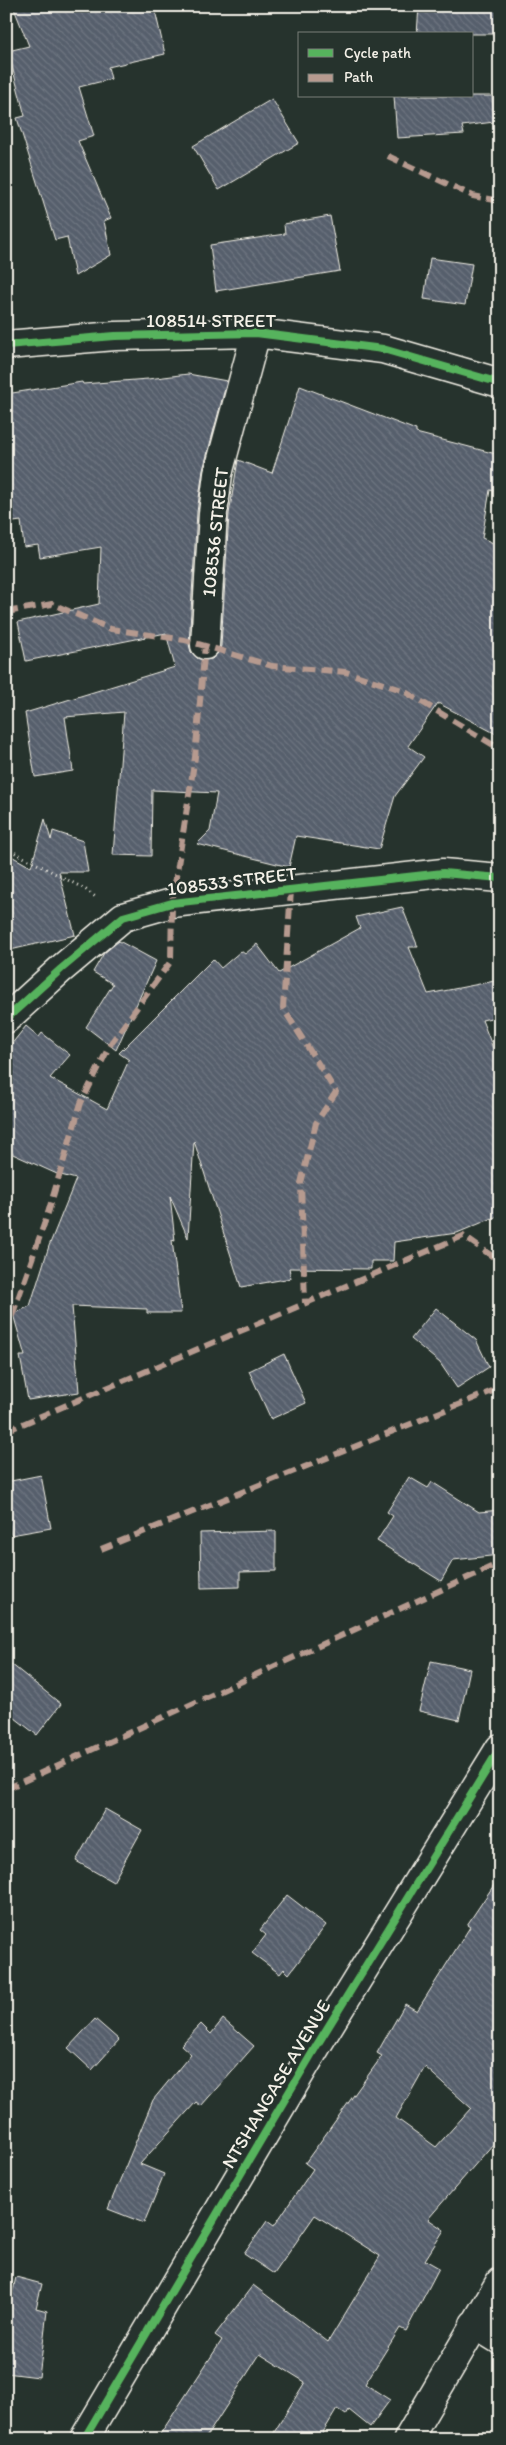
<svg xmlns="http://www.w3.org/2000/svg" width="506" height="2445" viewBox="0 0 506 2445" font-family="Itim,sans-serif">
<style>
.building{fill:url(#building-back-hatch);stroke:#f4f1e8;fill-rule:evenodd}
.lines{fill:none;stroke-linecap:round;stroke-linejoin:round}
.minor-casing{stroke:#f4f1e8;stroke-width:31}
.path{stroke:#f4f1e8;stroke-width:3;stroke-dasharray:1 4;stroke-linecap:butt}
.minor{stroke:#26332d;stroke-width:28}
.quiet{stroke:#b69a8f;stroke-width:6;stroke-dasharray:12 6;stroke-linecap:butt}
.cycleway-casing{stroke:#26332d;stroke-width:11}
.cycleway{stroke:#56b35d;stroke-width:8}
.labels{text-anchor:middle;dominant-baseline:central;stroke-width:5;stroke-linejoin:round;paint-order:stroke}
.street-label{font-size:19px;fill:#f4f1e8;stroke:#26332d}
</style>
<defs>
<pattern id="building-back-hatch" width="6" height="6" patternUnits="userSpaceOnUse" patternTransform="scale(1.25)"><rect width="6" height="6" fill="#565f6c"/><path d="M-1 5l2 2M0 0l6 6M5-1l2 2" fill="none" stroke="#6f7681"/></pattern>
</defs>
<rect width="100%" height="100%" fill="#26332d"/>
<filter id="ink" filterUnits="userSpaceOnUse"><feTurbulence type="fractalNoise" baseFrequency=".02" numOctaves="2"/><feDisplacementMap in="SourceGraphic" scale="10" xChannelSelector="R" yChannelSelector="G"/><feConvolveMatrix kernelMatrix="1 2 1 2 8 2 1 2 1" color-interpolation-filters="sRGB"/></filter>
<g filter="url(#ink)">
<path class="building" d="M13 6H154L165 54 108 67 111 79 79 87 94 136 78 141 111 218 104 221 111 255 75 276 67 237 55 240 17 118 25 116 8 51 29 46Z
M419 6H500V34H417Z
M394 96H492L494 122 462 126 464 134 397 138Z
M272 99 299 143 219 190 193 146Z
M330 216 340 271 216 291 210 245 285 234 284 224Z
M430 258 472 264 465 305 424 299Z
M188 374 227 381 203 470 197 512 189 644 191 652 197 658 204 660 212 659 218 653 221 646 229 514 238 460 272 473 300 386 416 430V433L500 455V492L490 490 482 538 500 546V736L438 703 408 746 424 757 395 796 379 849 296 836 289 867 197 844 210 831 217 793 152 790 151 856 113 855 124 712 65 717 73 771 35 777 25 713 175 667 166 633 26 661 18 622 99 604 101 547 40 557 38 545 24 547 21 521 6 523V394L82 382 83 384 148 379Z
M45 819 51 840 53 831 83 841 88 872H59L75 935 6 951V853L31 867Z
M402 907 418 947H409L428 994 500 980V1016L482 1020 500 1066V1215L457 1233 394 1242 393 1261H371V1269L289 1268 291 1278 241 1287 194 1141 188 1238 170 1196 175 1241 172 1240 181 1313H147V1309L72 1306 79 1392 28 1400 20 1356H25L13 1314 30 1306 49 1246 76 1179 57 1174 6 1151V1051L26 1026 39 1037 42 1033 70 1055 50 1078 107 1109 129 1060 119 1053 213 959 221 968 241 951 245 954 257 944 279 973 360 928 356 917Z
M119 941 156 961 116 1050 86 1027 113 984 93 972 104 953Z
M436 1308 476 1340 489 1367 457 1388 440 1363 411 1339Z
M284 1354 306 1403 271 1419 249 1371Z
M41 1475 51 1528 11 1535 6 1508V1482Z
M409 1477 428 1488 432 1482 479 1512 500 1510V1555L453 1560 441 1581 377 1541 393 1516 387 1512Z
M276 1531V1571L240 1572V1587L201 1588 200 1533Z
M6 1660 61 1704 37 1735 6 1711Z
M431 1661 470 1669 459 1720 419 1711Z
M105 1809 142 1830 113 1882 76 1861Z
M500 1876V2136L428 2219 444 2230 425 2260 439 2268 406 2331 400 2328 365 2384 390 2400 370 2427 349 2410 346 2415 337 2409 319 2439H270L305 2382 260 2354 205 2439H157L222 2340 215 2335 253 2285 328 2342 380 2256 315 2215 274 2274 244 2254 267 2221 274 2226 313 2169 305 2163 382 2056 377 2053 405 2004 417 2011 470 1927 467 1925ZM425 2067 471 2108 436 2147 396 2118Z
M287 1895 326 1925 289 1974 284 1969 280 1974 252 1953 266 1935 260 1930Z
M95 2019 119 2040 92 2070 68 2048Z
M223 2019 254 2046 201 2106 196 2102 140 2164 164 2174 144 2223 108 2209 153 2100 191 2054 181 2045 201 2024 211 2034Z
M16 2277 42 2284 36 2308 47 2311 39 2377 6 2373V2321Z"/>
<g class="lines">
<defs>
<path id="minor" d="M6 345 115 336 256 333 383 349 500 383
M205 645 213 513 218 474 256 333
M6 1019 61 969 123 917 172 903 443 873 500 878
M474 2324 500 2340
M84 2439 317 2045 500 1748
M408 2439 500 2282"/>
</defs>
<use href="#minor" class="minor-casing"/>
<path class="path" d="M6 848 85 889 97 898"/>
<use href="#minor" class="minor"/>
<path class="quiet" d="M388 156 473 196 500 201
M6 612 52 604 111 629 185 640 272 666 346 672 402 690 500 749
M291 890 283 1008 336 1092 316 1123 301 1183 305 1303
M6 1333 48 1213 81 1103 111 1043 171 961 172 903 195 757 205 645
M6 1431 463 1236 492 1256 500 1266
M101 1549 500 1388
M6 1789 500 1563"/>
<defs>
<path id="cycleway" d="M6 345 115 336 256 333 383 349 500 383
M6 1019 61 969 123 917 172 903 443 873 500 878
M84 2439 317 2045 500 1748"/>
</defs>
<use href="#cycleway" class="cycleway-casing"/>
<use href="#cycleway" class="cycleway"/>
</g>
</g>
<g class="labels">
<g class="street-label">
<text x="211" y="320">108514 STREET</text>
<text transform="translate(215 532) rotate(-84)">108536 STREET</text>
<text transform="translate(232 881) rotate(-7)">108533 STREET</text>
<text transform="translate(276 2084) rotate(-59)">NTSHANGASE AVENUE</text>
</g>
</g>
<rect width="506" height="2445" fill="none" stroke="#26332d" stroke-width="25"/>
<rect x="12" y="12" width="481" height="2420" fill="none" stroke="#f4f1e8" stroke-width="2" filter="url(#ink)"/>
<rect x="298" y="32" width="175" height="65" fill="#26332d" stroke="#787f78"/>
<rect x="308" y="49" width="25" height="8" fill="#56b35d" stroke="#787f78"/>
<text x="344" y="58" font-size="15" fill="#f4f1e8">Cycle path</text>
<rect x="308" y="74" width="25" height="8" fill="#b69a8f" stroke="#787f78"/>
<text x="344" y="82" font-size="15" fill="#f4f1e8">Path</text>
</svg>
